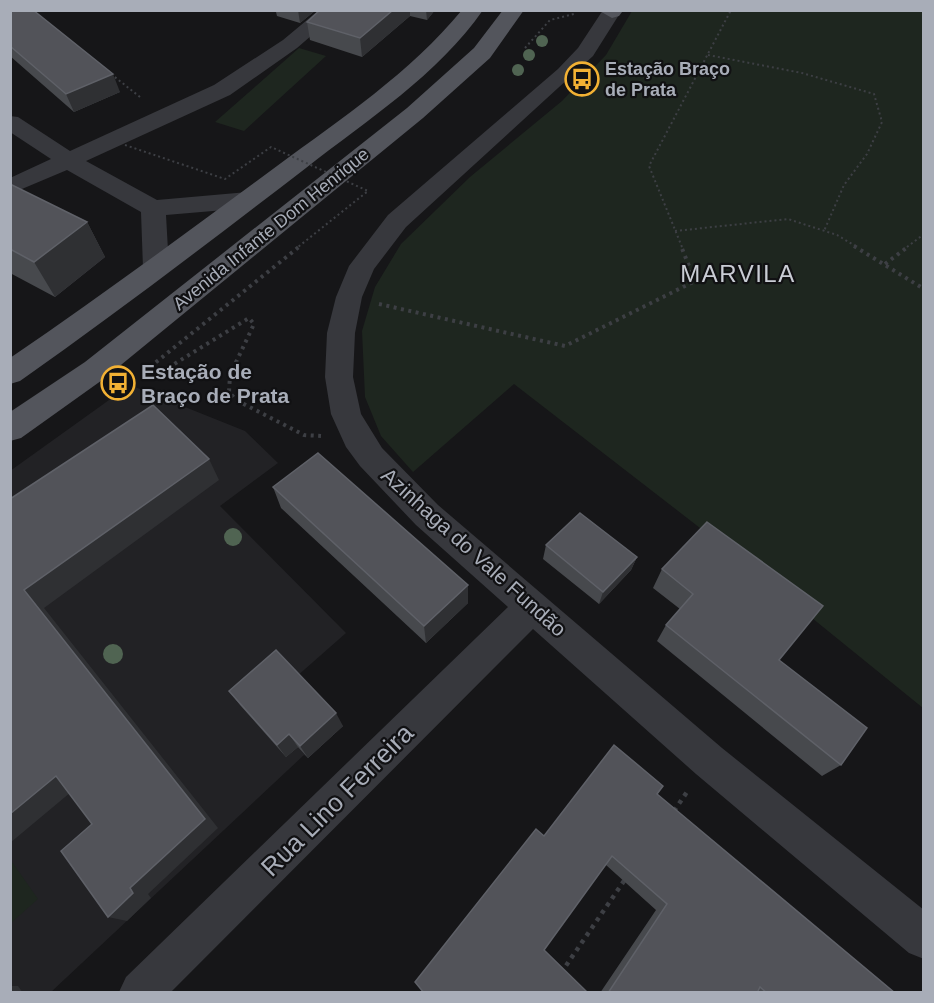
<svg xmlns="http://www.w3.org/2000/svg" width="934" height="1003" viewBox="0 0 934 1003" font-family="Arial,sans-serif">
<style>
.built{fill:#222225}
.green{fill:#1e261f}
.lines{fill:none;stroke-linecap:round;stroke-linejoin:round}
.path-far2{stroke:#3d3f44;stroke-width:2;stroke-dasharray:2 3;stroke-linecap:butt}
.path-far1{stroke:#3d3f44;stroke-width:4;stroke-dasharray:3 4.5;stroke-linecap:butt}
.path{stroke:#3d3f44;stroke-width:4.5;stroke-dasharray:4 5;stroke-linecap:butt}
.minor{fill:#37383d;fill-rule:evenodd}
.primary{fill:#53555c;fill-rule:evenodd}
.path-bridge-far1{stroke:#3d3f44;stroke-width:2;stroke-dasharray:2 3;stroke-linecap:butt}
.path-bridge{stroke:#3d3f44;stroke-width:4;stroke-dasharray:3 4.5;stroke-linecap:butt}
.tree{fill:#506452}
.wall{fill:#47494d}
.shaded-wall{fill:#2f3033}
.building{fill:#525359;stroke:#5f6168;stroke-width:1.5}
.labels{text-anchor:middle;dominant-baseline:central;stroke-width:4.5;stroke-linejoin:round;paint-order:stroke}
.far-poi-label{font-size:18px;font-weight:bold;fill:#a8adb8;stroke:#111113;text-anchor:start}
.far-street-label{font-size:18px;fill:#a8adb8;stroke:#111113}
.poi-label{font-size:21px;font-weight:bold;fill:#a8adb8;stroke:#111113;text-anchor:start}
.street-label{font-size:21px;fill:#a8adb8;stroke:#111113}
.quarter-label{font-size:24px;letter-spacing:1.5px;fill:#c9ccd4;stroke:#111113}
.near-street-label{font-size:26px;fill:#a8adb8;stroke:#111113}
</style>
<rect width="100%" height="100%" fill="#161618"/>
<path class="built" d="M130 385 245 431 278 463 220 506 346 633 296 677 343 726 308 758 304 755 51 992H11L10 471Z"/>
<path class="green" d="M632 11H923V708L722 545 514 384 413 472 381 436 365 397 362 331 375 287 401 244 470 177 562 101 606 55Z
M299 48 326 56 244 131 215 122Z
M10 859 38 899 11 923H10Z"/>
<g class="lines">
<path class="path-far2" d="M525 48 550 20 574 14
M708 55 802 73 874 94 882 122 867 154 844 185 824 231
M111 74 140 97
M675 231 788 219 837 235 857 247
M682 247 649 166 731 10
M907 247 924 234"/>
<path class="path-far1" d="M854 246 924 289
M885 264 909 246
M379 304 565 346 695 281 681 246
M150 367 158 374 249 318 254 324 230 375 229 392 236 400 304 435 321 436"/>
<path class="path" d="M674 811 687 792
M561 973 626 878"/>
<path class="minor" d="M319 10H341L297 48 230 95 86 161 157 200 248 192 256 195 260 200 256 205 248 208 166 215 169 268 165 274 156 277 147 274 143 268 141 212 67 170 10 194V178L51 159 10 132V116L18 117 70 151 214 85 283 40Z
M603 10H622L593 56 406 227 374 269 362 297 355 333 353 377 361 414 382 448 438 505 722 748 924 910V959L909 953 696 774 533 629 171 992H119L126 977 508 607 416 525 360 466 346 447 331 414 325 377 327 333 336 297 349 266 388 215 558 69 578 48Z"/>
<path class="primary" d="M462 10H483C438 75 367 120 306 168 212 240 118 312 20 381L10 384V358C101 296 189 231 277 166 342 118 410 73 462 10Z
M503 10H524L490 58 423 118 105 378 21 438 10 441V412L85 362 407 108 474 48Z
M598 10H621L622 12 619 16 612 18Z"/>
<path class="path-bridge-far1" d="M125 145 225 179 271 147 368 191 298 247"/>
<path class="path-bridge" d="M150 367 300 246"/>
</g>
<g class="tree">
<circle cx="542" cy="41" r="6"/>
<circle cx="529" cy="55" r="6"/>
<circle cx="518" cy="70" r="6"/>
<circle cx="233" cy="537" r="9"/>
<circle cx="113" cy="654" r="10"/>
</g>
<path class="wall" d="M10 10 120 92 74 112 10 56Z
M272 10H316L300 23 277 16 276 12Z
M320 10H435L427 20 410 16 362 57 310 40 307 22Z
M10 184 87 222 105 257 55 297 10 273Z
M273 487 468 585V603L426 643 281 508Z
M546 545 637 557 631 570 599 604 543 559Z
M662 569 779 660 841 765 822 776 657 641 666 625 680 609 653 588Z
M229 691 343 726 308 758 298 747 286 757 240 705Z
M657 794 895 993H600L656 910 606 865 424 993 544 836Z"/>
<path class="shaded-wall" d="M298 10H316L300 23Z
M393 10H410V16L362 57 360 38Z
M426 10H435L427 20Z
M113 74 120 92 74 112 66 94Z
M87 222 105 257 55 297 34 262Z
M209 459 219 480 44 608 218 828 148 894 151 898 127 921 108 917 130 888 24 590Z
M637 557 631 570 599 604 603 592Z
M468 585V603L426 643 424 626Z
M336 713 343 726 308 758 300 746Z
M289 734 298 747 286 757 277 745Z
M56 776 77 787 10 843V814Z
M10 986H18L23 993H10Z"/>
<path class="building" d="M10 10H33L113 74 66 94 10 46Z
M320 10H393L360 38 307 22Z
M10 184 87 222 34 262 10 249Z
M153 405 209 459 24 590 205 819 130 888 133 893 108 917 61 851 92 824 56 776 10 814V499Z
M318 453 468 585 424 626 273 487Z
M580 513 637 557 603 592 546 545Z
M707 522 823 606 779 660 867 728 841 765 666 625 693 594 662 569Z
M276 650 336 713 300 746 289 734 277 745 229 691Z
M614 745 663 786 657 794 895 993H767L760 987 757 993H608L667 904 612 856 544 950 588 993H424L415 982 536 829 544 836Z"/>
<defs>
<symbol id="bus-ring" viewBox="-11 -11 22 22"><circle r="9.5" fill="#111113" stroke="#f2b134" stroke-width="1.5"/><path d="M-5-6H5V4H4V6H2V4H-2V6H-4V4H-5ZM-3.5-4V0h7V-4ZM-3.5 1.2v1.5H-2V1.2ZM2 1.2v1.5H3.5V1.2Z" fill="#f2b134"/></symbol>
</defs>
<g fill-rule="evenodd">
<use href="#bus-ring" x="563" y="60" width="38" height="38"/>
<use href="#bus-ring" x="99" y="364" width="38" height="38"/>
</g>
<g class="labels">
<g class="far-poi-label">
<text x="605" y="69">Estação Braço<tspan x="605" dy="21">de Prata</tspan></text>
</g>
<g class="far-street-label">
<text transform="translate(271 229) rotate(-39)">Avenida Infante Dom Henrique</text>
</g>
<g class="poi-label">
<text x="141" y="371">Estação de<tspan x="141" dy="24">Braço de Prata</tspan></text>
</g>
<g class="street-label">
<text transform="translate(474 552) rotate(42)">Azinhaga do Vale Fundão</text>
</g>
<g class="quarter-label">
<text x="738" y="273">MARVILA</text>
</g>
<g class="near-street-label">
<text transform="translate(337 800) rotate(-45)">Rua Lino Ferreira</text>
</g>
</g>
<rect width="934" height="1003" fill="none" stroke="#a8adb8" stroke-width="24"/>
</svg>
